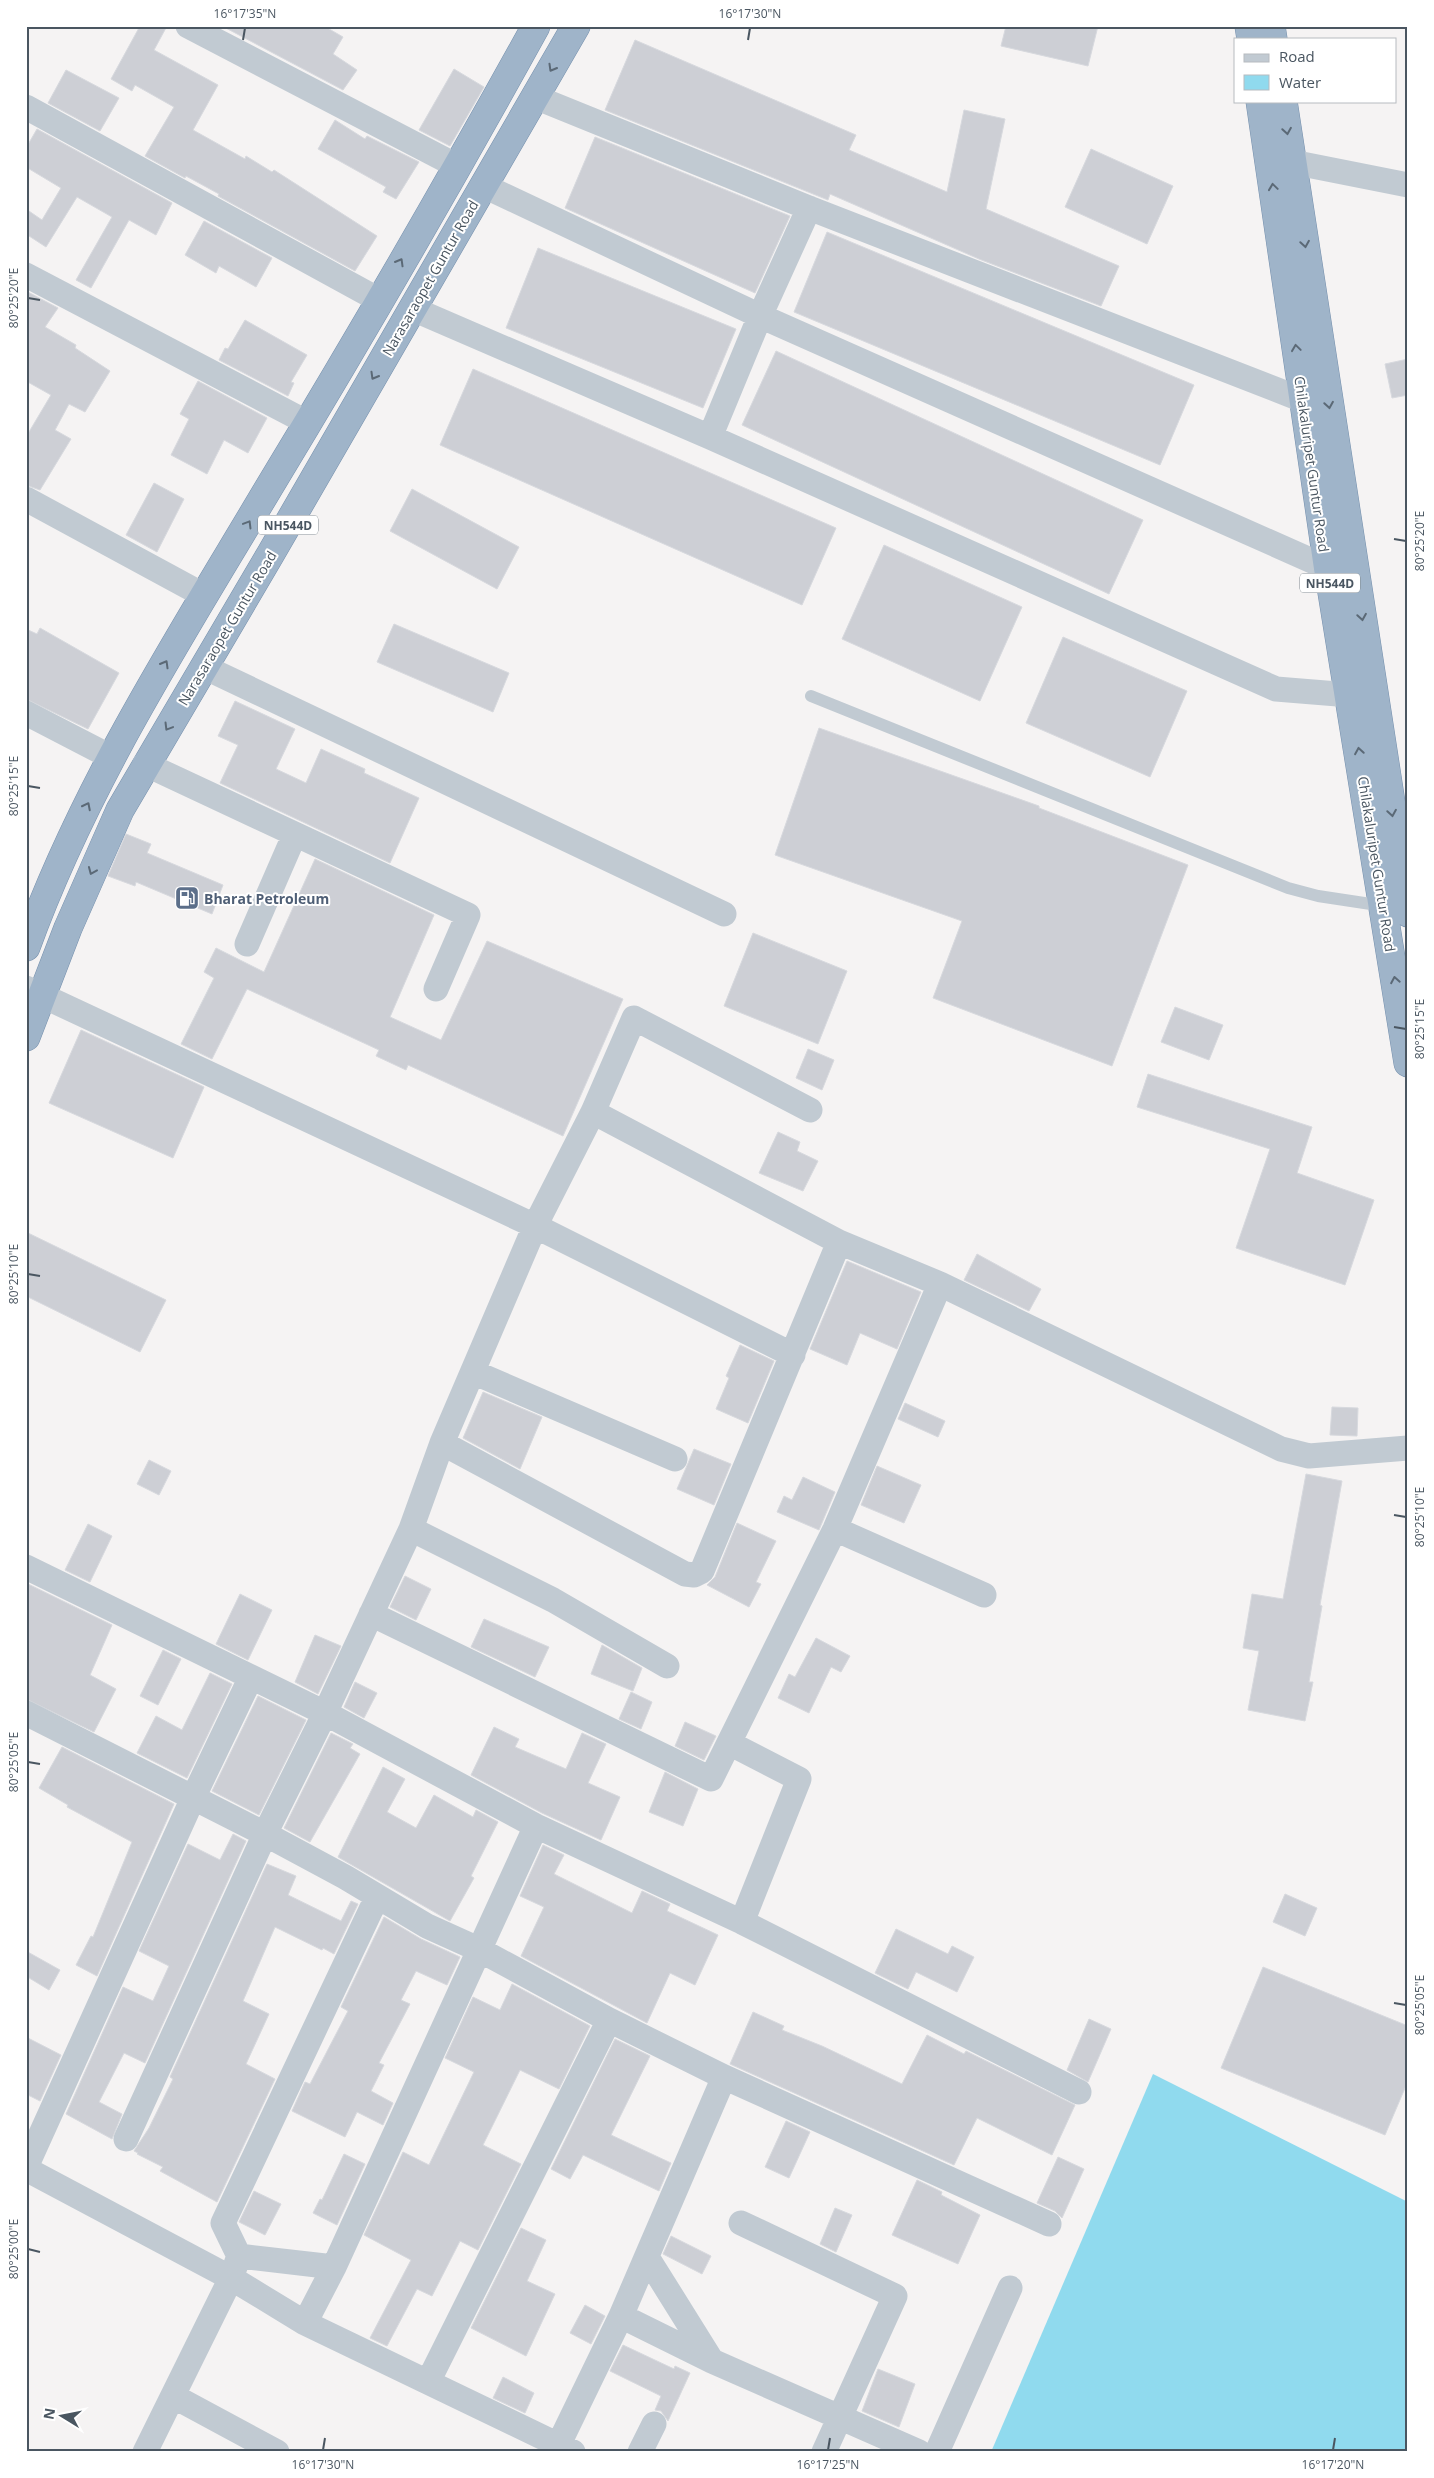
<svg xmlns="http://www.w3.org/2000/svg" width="1434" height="2478" viewBox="0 0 1434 2478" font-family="'Open Sans',sans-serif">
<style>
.water{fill:#90daee}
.building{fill:#cdcfd5;stroke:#d7d9de}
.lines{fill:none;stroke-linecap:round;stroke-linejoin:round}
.trunk-casing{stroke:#7690ad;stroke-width:29}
.service{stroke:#c1cad2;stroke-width:12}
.minor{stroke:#c1cad2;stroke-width:25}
.trunk{stroke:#9fb4c9;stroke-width:28}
.oneway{stroke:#5b6976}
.ticks{fill:none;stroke:#4a5661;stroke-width:2}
.labels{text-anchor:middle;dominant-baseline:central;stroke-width:4;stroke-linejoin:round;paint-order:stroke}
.shield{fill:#fff;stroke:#808990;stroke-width:1}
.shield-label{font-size:12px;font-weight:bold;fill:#4a5661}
.street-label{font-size:14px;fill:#4a5661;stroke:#fff}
.service-label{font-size:14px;font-weight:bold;fill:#4e5e75;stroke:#fff;text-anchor:start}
.neatline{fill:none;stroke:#4a5661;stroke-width:2}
.ticks-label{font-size:12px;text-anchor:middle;fill:#4a5661}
</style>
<rect width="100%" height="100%" fill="#f5f3f3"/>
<path class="water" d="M1153 2074 1408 2202V2452H991Z"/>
<path class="building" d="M140 26H167L154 50 218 85 193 130 245 159 246 156 272 172 274 170 377 236 355 271 218 196 219 194 186 176 185 178 145 156 174 107 135 85 132 91 111 79Z
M222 26H324L343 37 333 54 357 70 343 90Z
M1006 26H1098L1088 66 1001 46Z
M635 40 856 135 849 150 947 192 964 110 1005 119 986 209 1119 266 1101 306 979 259 830 194 828 200 605 110Z
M454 69 484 87 450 146 419 130Z
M66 70 119 98 100 131 48 103Z
M335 120 365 139 367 136 419 162 396 199 383 192 386 187 318 149Z
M37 129 172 203 156 235 129 220 91 288 76 280 112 217 77 197 46 247 26 234V209L42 220 61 188 26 167V148Z
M595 137 790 216 755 293 565 208Z
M1091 149 1173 186 1147 244 1065 207Z
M204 221 272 258 256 287 219 266 216 273 185 255Z
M827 232 1194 385 1160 465 794 312Z
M538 248 736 329 703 408 506 328Z
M26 291 58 308 45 327 76 345 75 348 110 371 85 412 69 404 55 430 71 439 40 490 26 485V437L51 395 26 381Z
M245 320 307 355 291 382 294 383 288 396 219 360 225 348 228 349Z
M776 351 1143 520 1109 594 742 425Z
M1408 359V395L1392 398 1385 364Z
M473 369 836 528 802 605 440 445Z
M198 381 267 418 248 453 224 440 207 474 171 455 189 419 180 414Z
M154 483 184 499 157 552 126 535Z
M412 489 519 547 497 589 390 531Z
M884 545 1022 607 980 701 842 639Z
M394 624 509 673 493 712 377 662Z
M40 628 119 673 88 729 26 699V629L37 634Z
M1063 637 1187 691 1150 777 1026 723Z
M235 701 295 729 276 769 306 783 321 749 365 769 364 773 419 798 390 863 220 783 238 745 218 736Z
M819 728 1039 806V808L1188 865 1112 1066 933 998 962 921 775 855Z
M126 834 151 844 147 853 223 885 212 914 136 882 135 886 108 876Z
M315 859 434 915 390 1017 441 1040 487 941 623 999 563 1136 408 1065 406 1070 376 1056 379 1050 247 989 212 1059 181 1044 214 978 204 972 216 948 264 972Z
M753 933 847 971 818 1044 724 1006Z
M1175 1007 1223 1025 1209 1060 1161 1042Z
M81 1030 204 1087 173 1158 49 1103Z
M808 1049 834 1060 822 1090 796 1078Z
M1148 1074 1312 1127 1297 1173 1374 1200 1345 1285 1236 1248 1270 1149 1137 1107Z
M778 1132 800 1142 797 1151 818 1161 803 1191 759 1173Z
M26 1232 166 1300 140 1352 26 1296Z
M977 1254 1041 1289 1029 1311 964 1280Z
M847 1261 921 1292 897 1349 860 1333 847 1365 810 1349Z
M740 1345 774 1361 748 1423 716 1409 729 1378 726 1376Z
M483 1392 542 1417 520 1469 463 1438Z
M905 1403 945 1421 938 1437 898 1419Z
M1332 1407 1358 1408 1357 1436 1330 1435Z
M694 1449 731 1464 714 1505 677 1489Z
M149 1460 171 1471 159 1495 137 1484Z
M877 1466 921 1485 904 1523 861 1505Z
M1306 1474 1342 1481 1320 1605 1322 1606 1309 1682H1313L1305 1721 1248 1710 1259 1651 1243 1648 1252 1594 1283 1599Z
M803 1477 835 1492 819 1530 777 1512 784 1496 792 1500Z
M737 1523 776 1541 756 1582 761 1584 749 1607 707 1585 715 1577Z
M88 1524 112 1536 90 1582 65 1570Z
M405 1576 431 1589 416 1620 390 1607Z
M26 1583 112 1625 90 1675 116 1689 94 1732 26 1699Z
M240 1594 272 1610 248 1660 216 1644Z
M484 1619 549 1647 535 1677 471 1647Z
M315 1635 341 1646 318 1694 295 1682Z
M816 1638 850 1656 841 1672 831 1667 809 1713 778 1698 789 1674 795 1677Z
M602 1645 642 1668 633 1691 591 1674Z
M163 1650 181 1659 158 1705 140 1696Z
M210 1673 232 1684 187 1778 137 1753 156 1716 182 1730Z
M355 1682 377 1693 364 1718 344 1707Z
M631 1692 652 1702 641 1729 619 1719Z
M258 1696 306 1720 259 1815 212 1791Z
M685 1722 716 1736 704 1760 675 1746Z
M494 1727 519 1739 515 1747 566 1769 582 1733 606 1744 588 1783 620 1797 601 1840 542 1813 471 1775Z
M331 1733 353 1744 350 1748 360 1754 310 1842 284 1828Z
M62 1747 174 1804 97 1976 76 1965 91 1936 93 1937 132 1842 67 1807 68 1805 39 1788Z
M383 1767 405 1779 387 1812 416 1828 434 1795 473 1817 476 1810 498 1822 471 1876 474 1878 450 1921 338 1857Z
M665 1772 698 1789 683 1826 649 1812Z
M233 1834 246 1841 145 2063 124 2053 99 2102 122 2114 112 2139 66 2114 123 1987 153 2001 169 1966 139 1951 188 1844 220 1860Z
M543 1845 564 1855 554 1874 632 1913 642 1891 670 1904 667 1911 718 1935 695 1985 670 1973 647 2023 521 1956 544 1907 520 1896Z
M267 1864 296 1876 288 1895 341 1921 351 1901 358 1904 334 1954 323 1948 322 1950 275 1927 243 2001 269 2014 246 2064 275 2079 217 2202 160 2171 163 2167 137 2154 138 2153 134 2151 149 2128 173 2079 170 2077Z
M1285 1894 1317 1908 1305 1936 1273 1922Z
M384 1917 421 1939 460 1957 447 1985 416 1971 401 2000 410 2004 379 2063 384 2065 371 2091 393 2103 383 2125 357 2112 345 2137 292 2111 305 2082 310 2084 348 2011 341 2007Z
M896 1929 948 1954 952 1946 974 1957 957 1992 916 1972 908 1989 875 1973Z
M26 1951 60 1970 49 1990 26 1976Z
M1263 1967 1408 2026V2081L1385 2135 1221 2068Z
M512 1984 590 2026 559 2089 520 2070 483 2145 521 2164 478 2250 460 2241 432 2296 417 2289 387 2346 370 2338 411 2260 364 2235 403 2152 429 2165 474 2072 445 2058 473 1997 500 2010Z
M753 2012 784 2026 782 2030 822 2046 902 2084 927 2035 964 2054 966 2051 1075 2105 1052 2155 977 2118 954 2165 730 2064Z
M1089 2019 1111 2029 1088 2082 1067 2070Z
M26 2037 61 2055 40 2101 26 2094Z
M615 2039 650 2056 611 2135 671 2163 659 2191 583 2155 570 2179 551 2169Z
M786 2121 810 2132 789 2178 765 2167Z
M344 2154 365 2164 337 2225 313 2213 320 2199 322 2200Z
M1058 2157 1084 2169 1062 2218 1055 2211 1037 2203Z
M917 2180 942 2192 941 2195 980 2215 958 2264 892 2235Z
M254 2191 281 2204 265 2235 239 2222Z
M835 2208 852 2215 836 2252 820 2244Z
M521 2228 546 2240 527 2281 555 2294 526 2356 471 2328Z
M671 2236 711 2256 702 2274 663 2254Z
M585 2305 605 2316 591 2344 570 2333Z
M623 2345 674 2369 675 2366 690 2373 668 2421 661 2411 655 2410 661 2396 610 2371Z
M878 2369 915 2384 899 2427 862 2411Z
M503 2377 534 2393 525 2413 493 2398Z"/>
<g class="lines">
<defs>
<path id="trunk" d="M1249 26 1251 39
M1271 26 1273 39
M1260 101 1328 568 1408 1063
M1283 101 1408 913
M26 947C85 784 180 637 268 489 360 337 450 182 536 26
M26 1037 68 928 120 810 270 555 576 26"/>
</defs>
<use href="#trunk" class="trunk-casing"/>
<path class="service" d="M811 696 1288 888 1318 896 1384 906"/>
<path class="minor" d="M188 26 457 166
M535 97 809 208 1303 400
M26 107 379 300
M1292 162 1408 185
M484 186 760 316 1328 568
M26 275 308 423
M413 309 710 437 1276 689 1350 695 1368 692
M710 437 760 316 809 208
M26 499 205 596
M204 667 724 914
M26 713 111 757
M145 764 468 915 436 989
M247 944 294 836
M26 988 535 1226 793 1355
M593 1112 839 1242 940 1284 1281 1449 1309 1456 1408 1448
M473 1372 675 1459
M442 1443 685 1574 694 1575 702 1571 839 1242
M411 1529 553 1600 667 1666
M835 1529 984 1595
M26 1567 325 1713 536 1826 742 1922 1079 2092
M371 1614 711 1779 835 1529 940 1284
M26 1713 265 1834 345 1877 427 1926 478 1949 609 2020 724 2077 1049 2224
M729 1743 799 1779 742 1922
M126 2139 265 1834 325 1713 411 1529 442 1443 535 1226 593 1112 634 1018 810 1110
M26 2167 193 1798 251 1677
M26 2169 231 2278 305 2323 573 2452
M741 2223 895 2296 824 2452
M239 2256 334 2267
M647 2257 712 2361
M621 2316 712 2361 919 2452
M305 2323 334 2267 536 1826
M428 2382 609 2020
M173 2396 277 2452
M145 2452 231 2278 239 2256 223 2223 377 1897
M555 2452 621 2316 724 2077
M640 2452 654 2424
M937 2452 1010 2288"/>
<use href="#trunk" class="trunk"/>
</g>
<defs><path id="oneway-chevron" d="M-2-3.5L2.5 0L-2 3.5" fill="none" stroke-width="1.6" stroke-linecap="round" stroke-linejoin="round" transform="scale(1.25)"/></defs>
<g class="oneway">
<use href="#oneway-chevron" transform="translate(552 68) rotate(120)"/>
<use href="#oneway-chevron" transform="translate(1287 131) rotate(81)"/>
<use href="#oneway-chevron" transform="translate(1273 187) rotate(-98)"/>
<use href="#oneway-chevron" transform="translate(1305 244) rotate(81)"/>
<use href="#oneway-chevron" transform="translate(400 262) rotate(-60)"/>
<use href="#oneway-chevron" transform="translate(1296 348) rotate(-98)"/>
<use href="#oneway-chevron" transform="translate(374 376) rotate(120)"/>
<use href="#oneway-chevron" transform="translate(1329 405) rotate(81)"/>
<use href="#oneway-chevron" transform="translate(248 524) rotate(-59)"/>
<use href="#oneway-chevron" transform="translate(1362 617) rotate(81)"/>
<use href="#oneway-chevron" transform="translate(165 664) rotate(-60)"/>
<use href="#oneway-chevron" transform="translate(168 727) rotate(121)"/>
<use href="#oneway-chevron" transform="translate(1359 751) rotate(-99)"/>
<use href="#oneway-chevron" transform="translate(87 806) rotate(-63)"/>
<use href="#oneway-chevron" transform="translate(1392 813) rotate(81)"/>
<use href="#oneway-chevron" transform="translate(92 871) rotate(113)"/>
<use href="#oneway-chevron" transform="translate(1395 980) rotate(-100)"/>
</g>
<path class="ticks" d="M243 40 245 28M748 40 750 28M28 298 40 300M1394 539 1406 541M28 786 40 788M1394 1027 1406 1029M28 1274 40 1276M1394 1515 1406 1517M28 1762 40 1764M1394 2003 1406 2005M28 2249 40 2252M323 2450 325 2438M828 2450 830 2438M1333 2450 1335 2438"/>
<defs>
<symbol id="fuel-square" viewBox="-11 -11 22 22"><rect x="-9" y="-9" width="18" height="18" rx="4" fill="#5c6f8a" stroke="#fff"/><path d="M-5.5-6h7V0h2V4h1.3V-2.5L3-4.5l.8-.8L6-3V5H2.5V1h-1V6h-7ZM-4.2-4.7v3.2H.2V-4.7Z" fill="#fff"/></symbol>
</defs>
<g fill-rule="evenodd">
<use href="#fuel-square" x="173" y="884" width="28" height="28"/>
</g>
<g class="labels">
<g class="shield">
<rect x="258" y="515.5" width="60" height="19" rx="4"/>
<rect x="1300" y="573.5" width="60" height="19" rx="4"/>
</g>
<g class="shield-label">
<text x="288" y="525">NH544D</text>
<text x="1330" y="583">NH544D</text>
</g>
<g class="street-label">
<text transform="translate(430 278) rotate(-60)">Narasaraopet Guntur Road</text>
<text transform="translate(1312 464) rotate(82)">Chilakaluripet Guntur Road</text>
<text transform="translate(227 628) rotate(-59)">Narasaraopet Guntur Road</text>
<text transform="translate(1377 864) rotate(81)">Chilakaluripet Guntur Road</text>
</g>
<g class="service-label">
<text x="204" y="898">Bharat Petroleum</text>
</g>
</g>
<rect width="1434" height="2478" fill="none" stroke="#ffffff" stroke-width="55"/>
<rect x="1234" y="38" width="162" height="65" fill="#ffffff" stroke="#b7bbc0"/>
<rect x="1244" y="54" width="25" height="8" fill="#c1cad2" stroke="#b7bbc0"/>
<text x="1279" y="62" font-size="15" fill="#4a5661">Road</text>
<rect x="1244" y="75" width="25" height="15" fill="#90daee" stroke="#b7bbc0"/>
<text x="1279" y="88" font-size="15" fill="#4a5661">Water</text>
<g transform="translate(62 2416) rotate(280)" stroke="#ffffff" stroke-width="4" paint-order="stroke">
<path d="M0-4L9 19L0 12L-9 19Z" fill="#4a5661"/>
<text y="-8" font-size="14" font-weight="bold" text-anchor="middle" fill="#4a5661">N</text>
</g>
<rect x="28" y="28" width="1378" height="2422" class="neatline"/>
<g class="ticks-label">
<text x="245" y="18">16°17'35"N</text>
<text x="750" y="18">16°17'30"N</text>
<text transform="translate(14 298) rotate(-90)" y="4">80°25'20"E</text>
<text transform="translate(1420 541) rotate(-90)" y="4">80°25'20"E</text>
<text transform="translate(14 786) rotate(-90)" y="4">80°25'15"E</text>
<text transform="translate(1420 1029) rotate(-90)" y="4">80°25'15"E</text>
<text transform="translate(14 1274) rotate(-90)" y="4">80°25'10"E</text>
<text transform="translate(1420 1517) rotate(-90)" y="4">80°25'10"E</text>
<text transform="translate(14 1762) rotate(-90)" y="4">80°25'05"E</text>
<text transform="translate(1420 2005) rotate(-90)" y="4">80°25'05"E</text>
<text transform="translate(14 2249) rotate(-90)" y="4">80°25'00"E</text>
<text x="323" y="2469">16°17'30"N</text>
<text x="828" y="2469">16°17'25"N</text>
<text x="1333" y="2469">16°17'20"N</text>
</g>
</svg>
